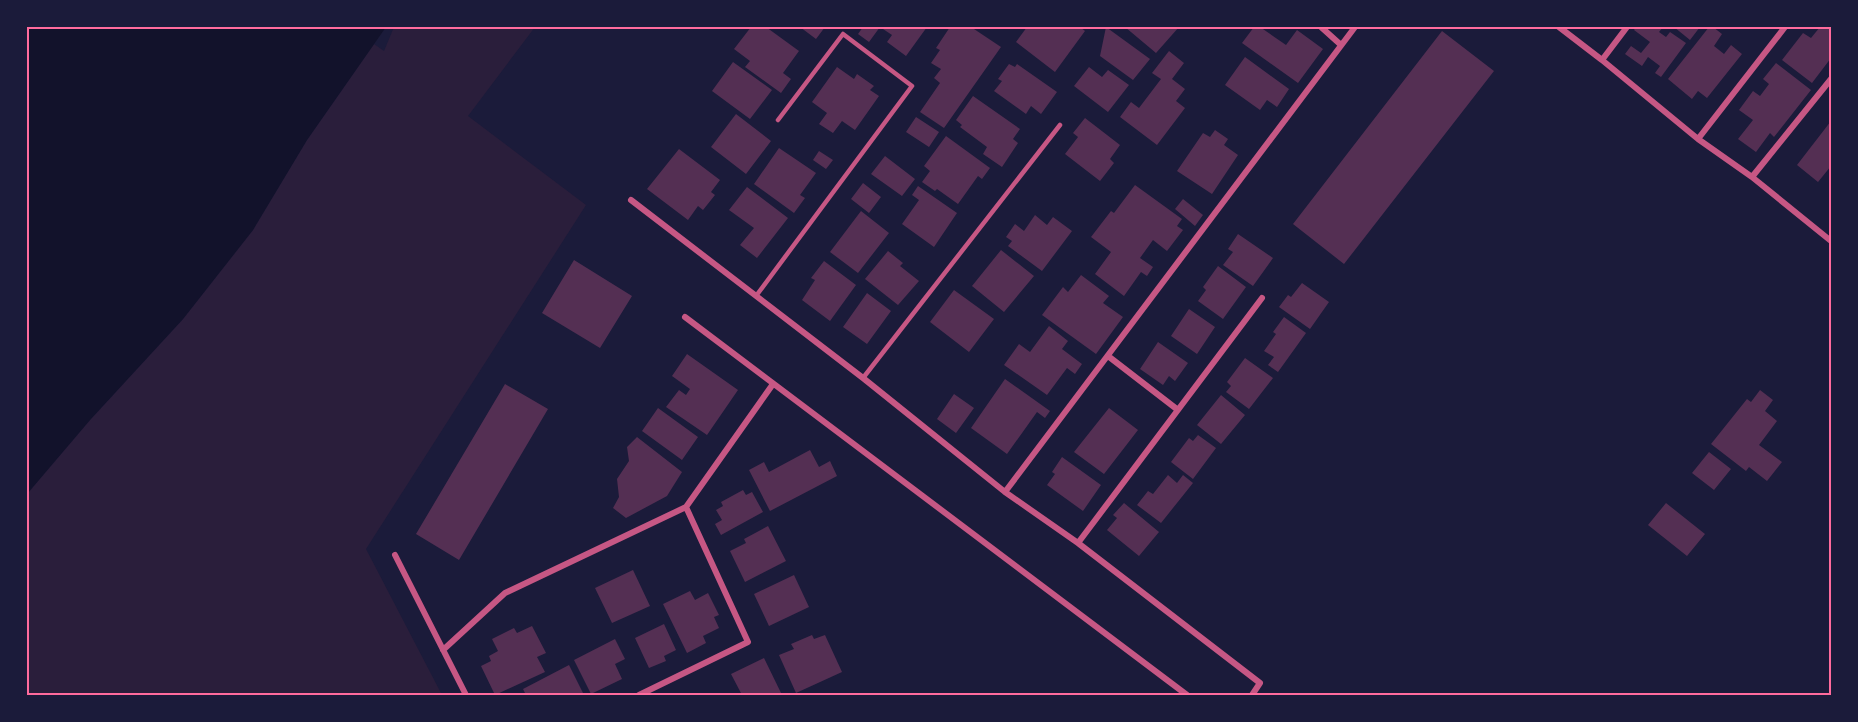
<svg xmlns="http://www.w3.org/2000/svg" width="1858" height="722" viewBox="0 0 1858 722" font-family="Inter,sans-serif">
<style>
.green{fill:#2a1e3b}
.water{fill:#12122b}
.building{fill:#542f53}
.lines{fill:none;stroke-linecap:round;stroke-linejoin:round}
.service{stroke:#c65784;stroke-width:4.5}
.minor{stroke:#c65784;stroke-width:6}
.neatline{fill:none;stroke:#ff6b9d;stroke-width:2}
</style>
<rect width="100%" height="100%" fill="#1b1b3a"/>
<path class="green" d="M394 27H535L468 116 586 205 366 549 442 695H27V494L90 420 183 319 253 230 307 140 374 44 384 51Z"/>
<path class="water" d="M27 27H386L307 140 253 230 183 319 90 420 27 494Z"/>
<path class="building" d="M751 27H766L799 51 783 73 791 79 781 93 745 67 750 61 734 49Z
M800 27H825L816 39Z
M863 27H880L869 42 858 34Z
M880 27H927L906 56 887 42 892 35Z
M950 27H971L1001 47 944 128 920 112 940 83 934 78 941 69 931 63 940 50 936 48Z
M1027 27H1080L1085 31 1055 72 1016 42Z
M1106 27 1150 59 1133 80 1100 56Z
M1125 27H1179L1156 53Z
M1254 27H1260L1286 45 1297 30 1323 49 1298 83 1242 43Z
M1636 27H1663L1659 32 1666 37 1670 32 1686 43 1661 77 1655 73 1660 66 1648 57 1642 66 1625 54 1631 46 1641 53 1650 42 1634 30Z
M1674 27H1700L1690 40Z
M1709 27H1713L1722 34 1714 46 1724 54 1731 45 1742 54 1707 98 1698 91 1692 99 1668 79Z
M1820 27H1831V58L1812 83 1782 60 1803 33 1811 38Z
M1442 31 1494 71 1344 264 1293 224Z
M1169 51 1184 63 1172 79 1185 89 1176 101 1185 108 1157 145 1120 117 1131 102 1139 108 1161 79 1152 73Z
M1245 57 1289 89 1277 107 1267 100 1260 110 1225 85Z
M733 62 772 90 750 119 712 91Z
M1776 63 1811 90 1774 137 1770 133 1756 152 1738 139 1753 120 1739 110 1753 91 1760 96 1769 84 1763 79Z
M1009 64 1015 67 1017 64 1057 92 1041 114 1031 106 1026 114 994 91 1002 81 998 79Z
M837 67 854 79 857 74 874 86 870 90 879 96 855 130 842 121 833 133 819 124 827 113 812 102Z
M1089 67 1102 77 1108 70 1129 85 1108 112 1074 86Z
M973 96 1020 129 1013 139 1018 143 1002 167 983 154 987 147 960 127 962 125 956 120Z
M736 114 771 141 746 174 711 147Z
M916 117 939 132 929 147 906 132Z
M1085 118 1120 145 1110 159 1114 163 1100 181 1065 154 1078 137 1073 133Z
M1831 121V166L1818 182 1797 165Z
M1215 130 1228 139 1224 145 1238 155 1212 194 1177 171 1203 133 1210 137Z
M946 136 990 168 982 179 978 176 958 204 937 189 935 191 922 182 930 171 924 166Z
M779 148 816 173 800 195 805 198 794 213 754 184Z
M679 149 720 180 711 192 715 195 703 210 698 206 688 220 647 189Z
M819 151 833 160 826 169 813 160Z
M885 156 915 179 902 196 871 174Z
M863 183 881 197 869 213 851 199Z
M1135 185 1182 219 1177 226 1183 230 1167 251 1153 240 1140 258 1153 267 1147 276 1141 272 1124 296 1095 274 1111 252 1091 237 1111 211 1114 213Z
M918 186 957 213 934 247 902 224 919 200 912 195Z
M747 187 788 218 757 258 740 245 754 228 729 210Z
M1183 199 1203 215 1195 226 1175 209Z
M861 211 889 233 858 273 830 252Z
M1035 215 1047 225 1053 217 1072 231 1042 271 1008 246 1012 241 1006 237 1015 224 1024 231Z
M1238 234 1273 258 1253 286 1223 265 1233 252 1228 249Z
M1001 250 1034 276 1004 312 972 286Z
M888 251 903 263 900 266 919 281 898 305 865 279Z
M574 260 632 296 600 348 542 313Z
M824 261 856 285 830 321 802 300 815 280 811 278Z
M1218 266 1246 287 1223 319 1198 301 1206 290 1203 287Z
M1081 275 1109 296 1103 303 1123 317 1096 354 1042 315 1063 287 1068 292Z
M1302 283 1329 302 1310 329 1279 307 1288 295 1291 297Z
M954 290 994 319 969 352 930 322Z
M867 293 891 311 867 344 843 327Z
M1189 309 1215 327 1197 354 1171 336Z
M1284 317 1306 333 1278 372 1268 365 1274 357 1264 351 1276 334 1273 332Z
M1049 326 1068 341 1062 349 1082 364 1075 374 1067 368 1047 395 1004 365 1019 344 1030 352Z
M1158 342 1188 363 1175 381 1169 376 1163 385 1140 369Z
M687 354 738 390 707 435 666 407 679 390 686 395 690 389 672 376Z
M1245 358 1273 378 1249 409 1226 392 1231 386 1227 382Z
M1005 379 1050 411 1045 418 1037 412 1007 454 971 428Z
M505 384 548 409 459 560 416 534Z
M1760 390 1773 400 1765 411 1777 421 1759 445 1782 462 1767 481 1749 467 1746 471 1711 444 1747 399 1751 402Z
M954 394 974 408 956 433 937 419Z
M1221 395 1245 415 1221 444 1197 425Z
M658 408 698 437 682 460 642 431Z
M1109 408 1138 430 1104 474 1074 452Z
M1198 435 1216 448 1193 479 1171 462 1189 438 1193 441Z
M637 437 682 472 667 496 626 518 613 508 619 497 617 479 629 461 627 447Z
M810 450 819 467 830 461 837 476 770 511 749 470 764 462 769 472Z
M1709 452 1731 469 1714 490 1692 473Z
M1062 457 1101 485 1083 511 1047 485 1055 474 1052 472Z
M1168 475 1177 483 1183 475 1193 483 1161 523 1137 505 1148 491 1153 494Z
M743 490 746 495 752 492 763 512 721 535 715 524 722 520 716 510 723 506 721 502Z
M1124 503 1159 532 1139 556 1107 530 1117 518 1113 515Z
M1666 503 1705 534 1687 556 1648 525Z
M768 526 786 561 745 582 730 551 746 543 744 539Z
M633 570 650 606 612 623 595 588Z
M794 575 809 607 769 626 754 594Z
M690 591 695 600 708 593 719 615 714 617 719 628 703 636 706 643 687 653 663 604Z
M664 624 676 650 664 656 666 661 649 668 635 638Z
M532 626 546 653 537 657 545 672 495 695 481 666 491 661 489 656 498 651 492 639 514 628 517 633Z
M812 635 814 639 825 635 842 672 796 693 779 655 794 649 791 644Z
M615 639 625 659 615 664 622 679 591 694 574 660Z
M764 658 782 695H742L731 674Z
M569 665 584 695H526L523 689Z"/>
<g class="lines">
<path class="service" d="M756 296 912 86 843 34 778 120
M863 378 1060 125"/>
<path class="minor" d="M1321 27 1341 45
M1559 27 1602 60 1698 139 1752 177 1831 241
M1602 60 1627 27
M1698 139 1785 27
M1752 177 1831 79
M631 200 863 378 1005 492 1078 543 1260 683 1252 695
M685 317 1187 695
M1108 356 1178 410
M1005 492 1355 27
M1078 543 1262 298
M395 555 466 695
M443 650 505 593 686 507 773 384
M639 695 748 642 686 507"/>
</g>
<rect width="1858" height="722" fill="none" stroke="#1b1b3a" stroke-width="57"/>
<rect x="28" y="28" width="1802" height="666" class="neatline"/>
</svg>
